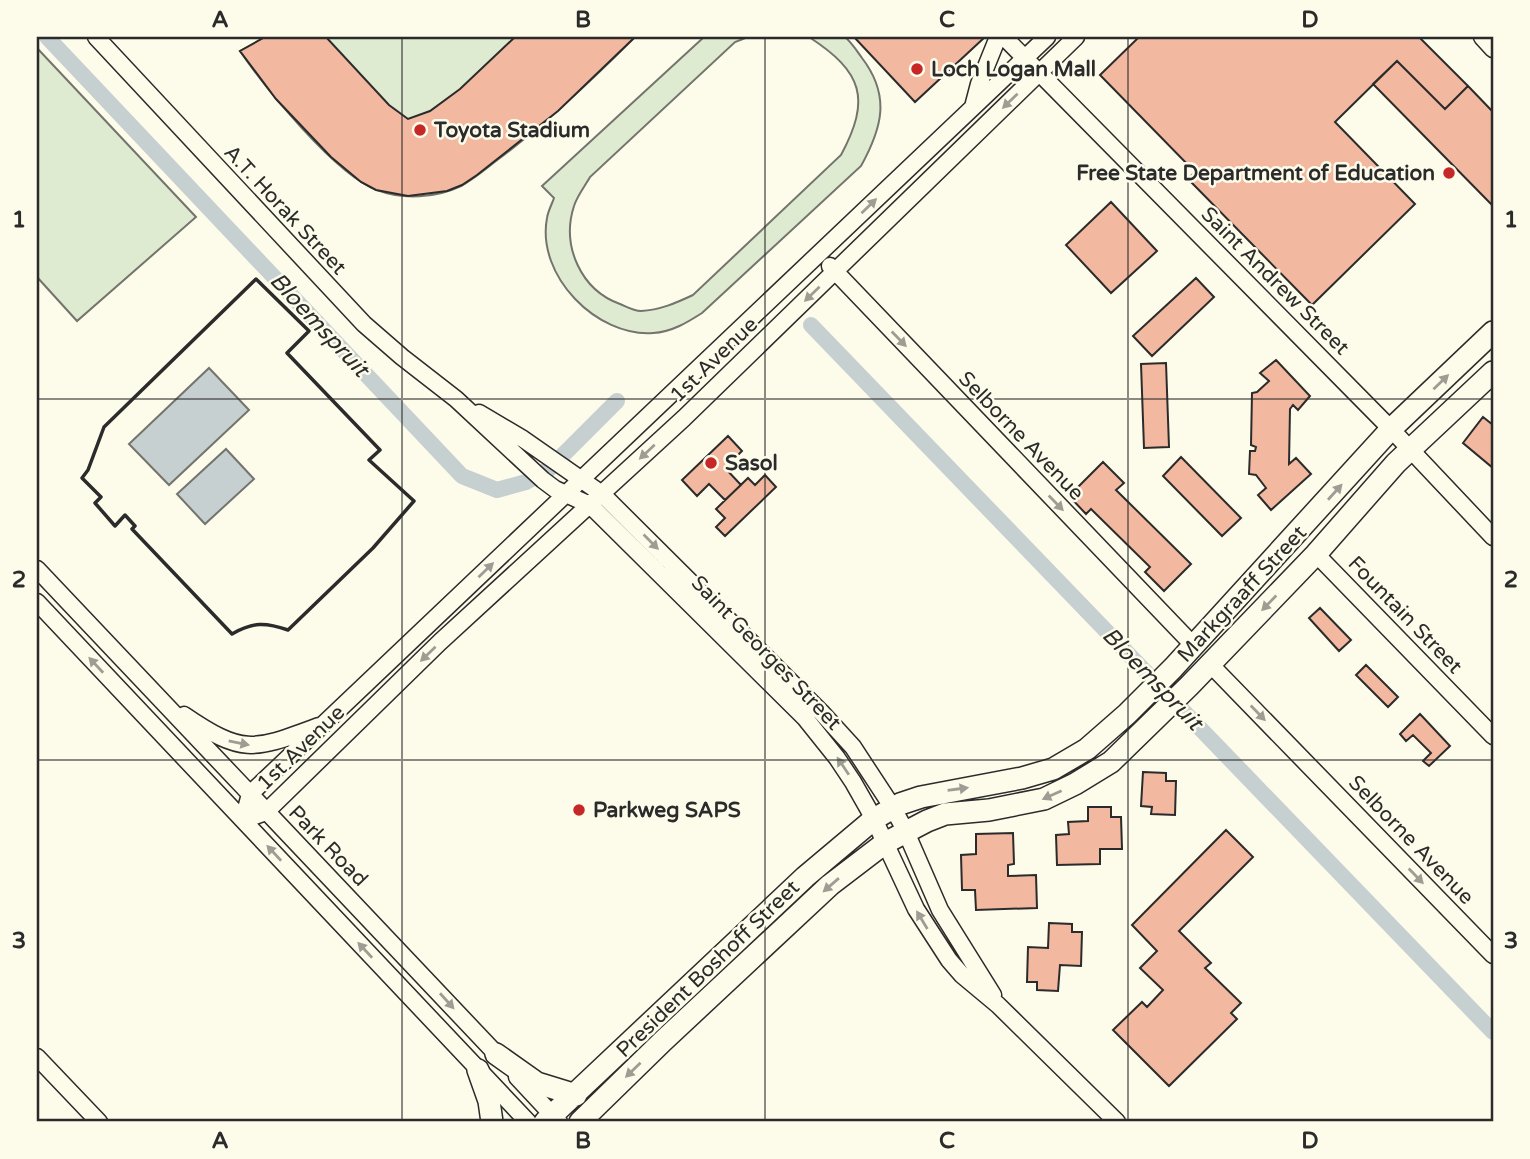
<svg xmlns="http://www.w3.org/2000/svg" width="1530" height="1159" viewBox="0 0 1530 1159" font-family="'Varela Round',sans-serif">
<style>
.green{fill:#deebd1;stroke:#74746e;stroke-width:2}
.water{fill:#c7d0d0;stroke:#74746e;stroke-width:2}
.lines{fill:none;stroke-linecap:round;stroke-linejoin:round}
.canal{stroke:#c7d0d0;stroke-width:16}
.building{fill:#f2b8a0;stroke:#2b2b2b;stroke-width:2}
.minor-casing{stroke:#2b2b2b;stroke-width:19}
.major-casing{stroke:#2b2b2b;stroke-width:24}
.minor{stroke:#fdfbea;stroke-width:16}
.major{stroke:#fdfbea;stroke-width:21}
.wall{stroke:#2b2b2b;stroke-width:3.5}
.oneway{fill:#9e9d94}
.grid{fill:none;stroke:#2b2b2b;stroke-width:2;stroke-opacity:0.55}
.poi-dot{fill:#c62828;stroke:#fdfbea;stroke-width:2.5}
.labels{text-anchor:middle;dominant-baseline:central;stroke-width:5;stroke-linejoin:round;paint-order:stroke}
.poi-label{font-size:21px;font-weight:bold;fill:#2b2b2b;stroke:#fdfbea;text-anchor:start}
.street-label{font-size:21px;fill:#2b2b2b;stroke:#fdfbea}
.water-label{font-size:23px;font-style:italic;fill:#2b2b2b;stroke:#fdfbea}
.neatline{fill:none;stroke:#2b2b2b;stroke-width:2.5}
.grid-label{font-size:23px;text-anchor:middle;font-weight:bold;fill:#2b2b2b}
</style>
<rect width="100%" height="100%" fill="#fdfbea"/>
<path class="green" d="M266 37H635C593 79 551 119 504 155 490 165 476 178 461 186 436 198 403 200 377 190 336 175 265 88 240 51Z
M704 37H748L735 42 590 177C585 186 577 196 574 206 561 246 581 290 620 304 627 307 634 311 641 311 660 310 676 303 693 295L841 155C871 99 863 72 809 37H845C852 43 857 51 862 58 891 96 882 128 861 166L702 313C688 322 672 332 653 333 597 337 536 276 547 218 548 211 552 204 554 198L542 186Z
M37 48 196 217 77 321 37 277Z"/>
<path class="water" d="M209 368 249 410 169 485 129 444Z
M226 449 254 479 205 524 177 494Z"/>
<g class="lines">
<path class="canal" d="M47 37 462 476 497 490 526 482 549 469 617 401
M811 325 1493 1032"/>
</g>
<path class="building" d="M265 37H326L389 105 408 119 430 111 460 89 515 37H635L558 111 477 175 462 185 447 191 408 196 376 190 361 182 331 157 276 99 240 51Z
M854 37H985L915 102Z
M1139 37H1419L1468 86 1445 109 1397 61 1335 122 1415 204 1312 305 1188 179 1195 172 1100 75Z
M1397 61 1445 109 1468 86 1493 112V206L1373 84Z
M1111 202 1157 251 1111 293 1066 245Z
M1196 278 1214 297 1152 356 1133 336Z
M1276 360 1310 396 1298 410 1293 405 1290 409 1289 464 1296 458 1311 474 1271 510 1258 495 1266 488 1256 475 1249 474 1250 451H1255L1256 447 1251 445 1252 393 1257 392 1269 381 1260 373Z
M1166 363 1169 447 1144 448 1141 364Z
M1483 417 1493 425V468L1463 443Z
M728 436 742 451 725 468 741 485 725 500 709 484 697 496 682 480Z
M1181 457 1241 518 1222 536 1163 476Z
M1103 462 1124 483 1116 490 1191 564 1164 591 1145 572 1150 567 1091 509 1086 514 1069 496Z
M765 475 776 487 725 536 716 527 725 518 716 509 748 478 755 485Z
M1320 608 1351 640 1339 651 1309 618Z
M1366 665 1398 697 1388 707 1356 675Z
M1420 714 1450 746 1429 766 1423 761 1431 753 1413 735 1406 741 1400 734Z
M1143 772 1166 773V781H1176L1175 815 1151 814 1152 807 1141 806Z
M1088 807H1111V817H1121L1122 849H1100V864L1057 865 1056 835 1069 834 1068 822 1088 821Z
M1226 830 1253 857 1179 931 1211 963 1205 968 1241 1003 1231 1013 1237 1019 1169 1086 1113 1030 1142 1002 1147 1007 1163 990 1140 968 1157 951 1132 925Z
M1013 833 1014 864 1008 865V876L1036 875 1037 908 976 910 975 890H962L961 855 976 854V834Z
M1049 923 1072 924V932H1082L1081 966 1060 965 1058 991 1037 990V982H1027L1028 947 1048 948Z"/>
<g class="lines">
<defs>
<path id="minor" d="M96 37 364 324 402 357 456 399 543 480 555 489 590 505 805 718 837 758 853 782 874 819 916 909 949 960 962 975 998 1005 1117 1122
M1004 37 1391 429 1493 537
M1482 37 1493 49
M973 107 979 84 998 37
M830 266 1194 646
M479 413 523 439 602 494 821 712 853 747 893 808 906 832 940 910 993 995
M1316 554 1493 736
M37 569 502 1060
M37 602 528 1122
M1210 664 1493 955
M184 715C244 756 254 750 319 726
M243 820 266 812 440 642 684 418 1076 37
M243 820 250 794 1047 37
M37 1057 99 1122
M517 1077 559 1122"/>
<path id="major" d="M496 1054 537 1083 576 1095
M478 1070 489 1101 492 1122
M545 1122 805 877 874 819 900 804 921 797 1022 778 1053 769 1087 749 1127 714 1173 668 1391 429 1493 332
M580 1122 664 1040 830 885 885 843 927 821 945 814 989 810 1044 799 1075 784 1111 762 1189 686 1316 554 1396 463 1493 372"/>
</defs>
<use href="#minor" class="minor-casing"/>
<use href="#major" class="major-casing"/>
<use href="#minor" class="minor"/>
<use href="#major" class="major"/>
<path class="wall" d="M256 279 309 331 287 353 380 450 369 460 414 501 373 548 288 630C265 622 253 622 232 634L132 529 135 526 125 515 115 526 95 503 101 497 82 478 88 470 104 427Z"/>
</g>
<defs><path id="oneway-solid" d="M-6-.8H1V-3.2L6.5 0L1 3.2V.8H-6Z" transform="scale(1.75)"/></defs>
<g class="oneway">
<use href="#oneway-solid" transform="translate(1010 101) rotate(136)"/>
<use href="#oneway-solid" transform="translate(869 206) rotate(-44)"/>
<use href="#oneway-solid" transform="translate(812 294) rotate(136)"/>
<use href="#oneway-solid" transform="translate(899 339) rotate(46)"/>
<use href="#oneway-solid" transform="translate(1441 382) rotate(-44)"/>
<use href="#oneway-solid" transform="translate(647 452) rotate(137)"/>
<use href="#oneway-solid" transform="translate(1335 492) rotate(-48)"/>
<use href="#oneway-solid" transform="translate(1056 503) rotate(46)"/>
<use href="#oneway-solid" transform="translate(651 542) rotate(45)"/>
<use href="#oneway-solid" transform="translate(486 570) rotate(-44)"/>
<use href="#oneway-solid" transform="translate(1269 603) rotate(134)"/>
<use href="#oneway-solid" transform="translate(428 654) rotate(136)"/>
<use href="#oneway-solid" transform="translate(96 665) rotate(-133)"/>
<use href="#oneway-solid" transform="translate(1258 713) rotate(46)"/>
<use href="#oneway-solid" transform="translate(239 743) rotate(11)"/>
<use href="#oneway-solid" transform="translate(843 766) rotate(-124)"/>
<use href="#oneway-solid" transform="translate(958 789) rotate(-8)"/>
<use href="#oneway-solid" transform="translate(1052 795) rotate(156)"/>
<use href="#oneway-solid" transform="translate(274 853) rotate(-133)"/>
<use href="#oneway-solid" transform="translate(1416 876) rotate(46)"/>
<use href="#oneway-solid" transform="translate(831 885) rotate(139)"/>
<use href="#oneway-solid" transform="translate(922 920) rotate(-121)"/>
<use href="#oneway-solid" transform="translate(365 950) rotate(-133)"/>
<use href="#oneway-solid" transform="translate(447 1001) rotate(48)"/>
<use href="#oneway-solid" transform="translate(633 1070) rotate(136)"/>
</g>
<path class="grid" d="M402 37V1122M765 37V1122M1128 37V1122M37 399H1493M37 760H1493"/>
<g class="poi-dot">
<circle cx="917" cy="69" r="7"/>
<circle cx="420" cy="130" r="7"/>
<circle cx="1449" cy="173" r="7"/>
<circle cx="711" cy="463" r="7"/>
<circle cx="579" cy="810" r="7"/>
</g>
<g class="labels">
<g class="poi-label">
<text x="931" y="69">Loch Logan Mall</text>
<text x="434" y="130">Toyota Stadium</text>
<text x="1435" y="173" text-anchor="end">Free State Department of Education</text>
<text x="725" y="463">Sasol</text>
<text x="593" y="810">Parkweg SAPS</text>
</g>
<g class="street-label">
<text transform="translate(285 210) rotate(47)">A.T. Horak Street</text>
<text transform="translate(1275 281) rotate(45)">Saint Andrew Street</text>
<text transform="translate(714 360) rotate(-44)">1st Avenue</text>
<text transform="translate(1021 436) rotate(46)">Selborne Avenue</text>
<text transform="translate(1242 594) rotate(-47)">Markgraaff Street</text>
<text transform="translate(1405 615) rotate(46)">Fountain Street</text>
<text transform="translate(766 653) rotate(46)">Saint Georges Street</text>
<text transform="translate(301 748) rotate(-44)">1st Avenue</text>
<text transform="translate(1411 840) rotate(46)">Selborne Avenue</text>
<text transform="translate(328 846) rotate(46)">Park Road</text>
<text transform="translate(708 969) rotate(-44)">President Boshoff Street</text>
</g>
<g class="water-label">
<text transform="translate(319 325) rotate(47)">Bloemspruit</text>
<text transform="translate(1152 679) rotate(46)">Bloemspruit</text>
</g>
</g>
<rect width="1530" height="1159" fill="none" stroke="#fdfbea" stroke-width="77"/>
<rect x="38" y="38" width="1454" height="1082" class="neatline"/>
<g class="grid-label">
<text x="220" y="27">A</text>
<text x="583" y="27">B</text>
<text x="947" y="27">C</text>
<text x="1310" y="27">D</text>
<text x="19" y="227">1</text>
<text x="1511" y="227">1</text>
<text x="19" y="587">2</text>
<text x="1511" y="587">2</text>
<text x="19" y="948">3</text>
<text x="1511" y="948">3</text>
<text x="220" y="1148">A</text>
<text x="583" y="1148">B</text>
<text x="947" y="1148">C</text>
<text x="1310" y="1148">D</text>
</g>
</svg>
